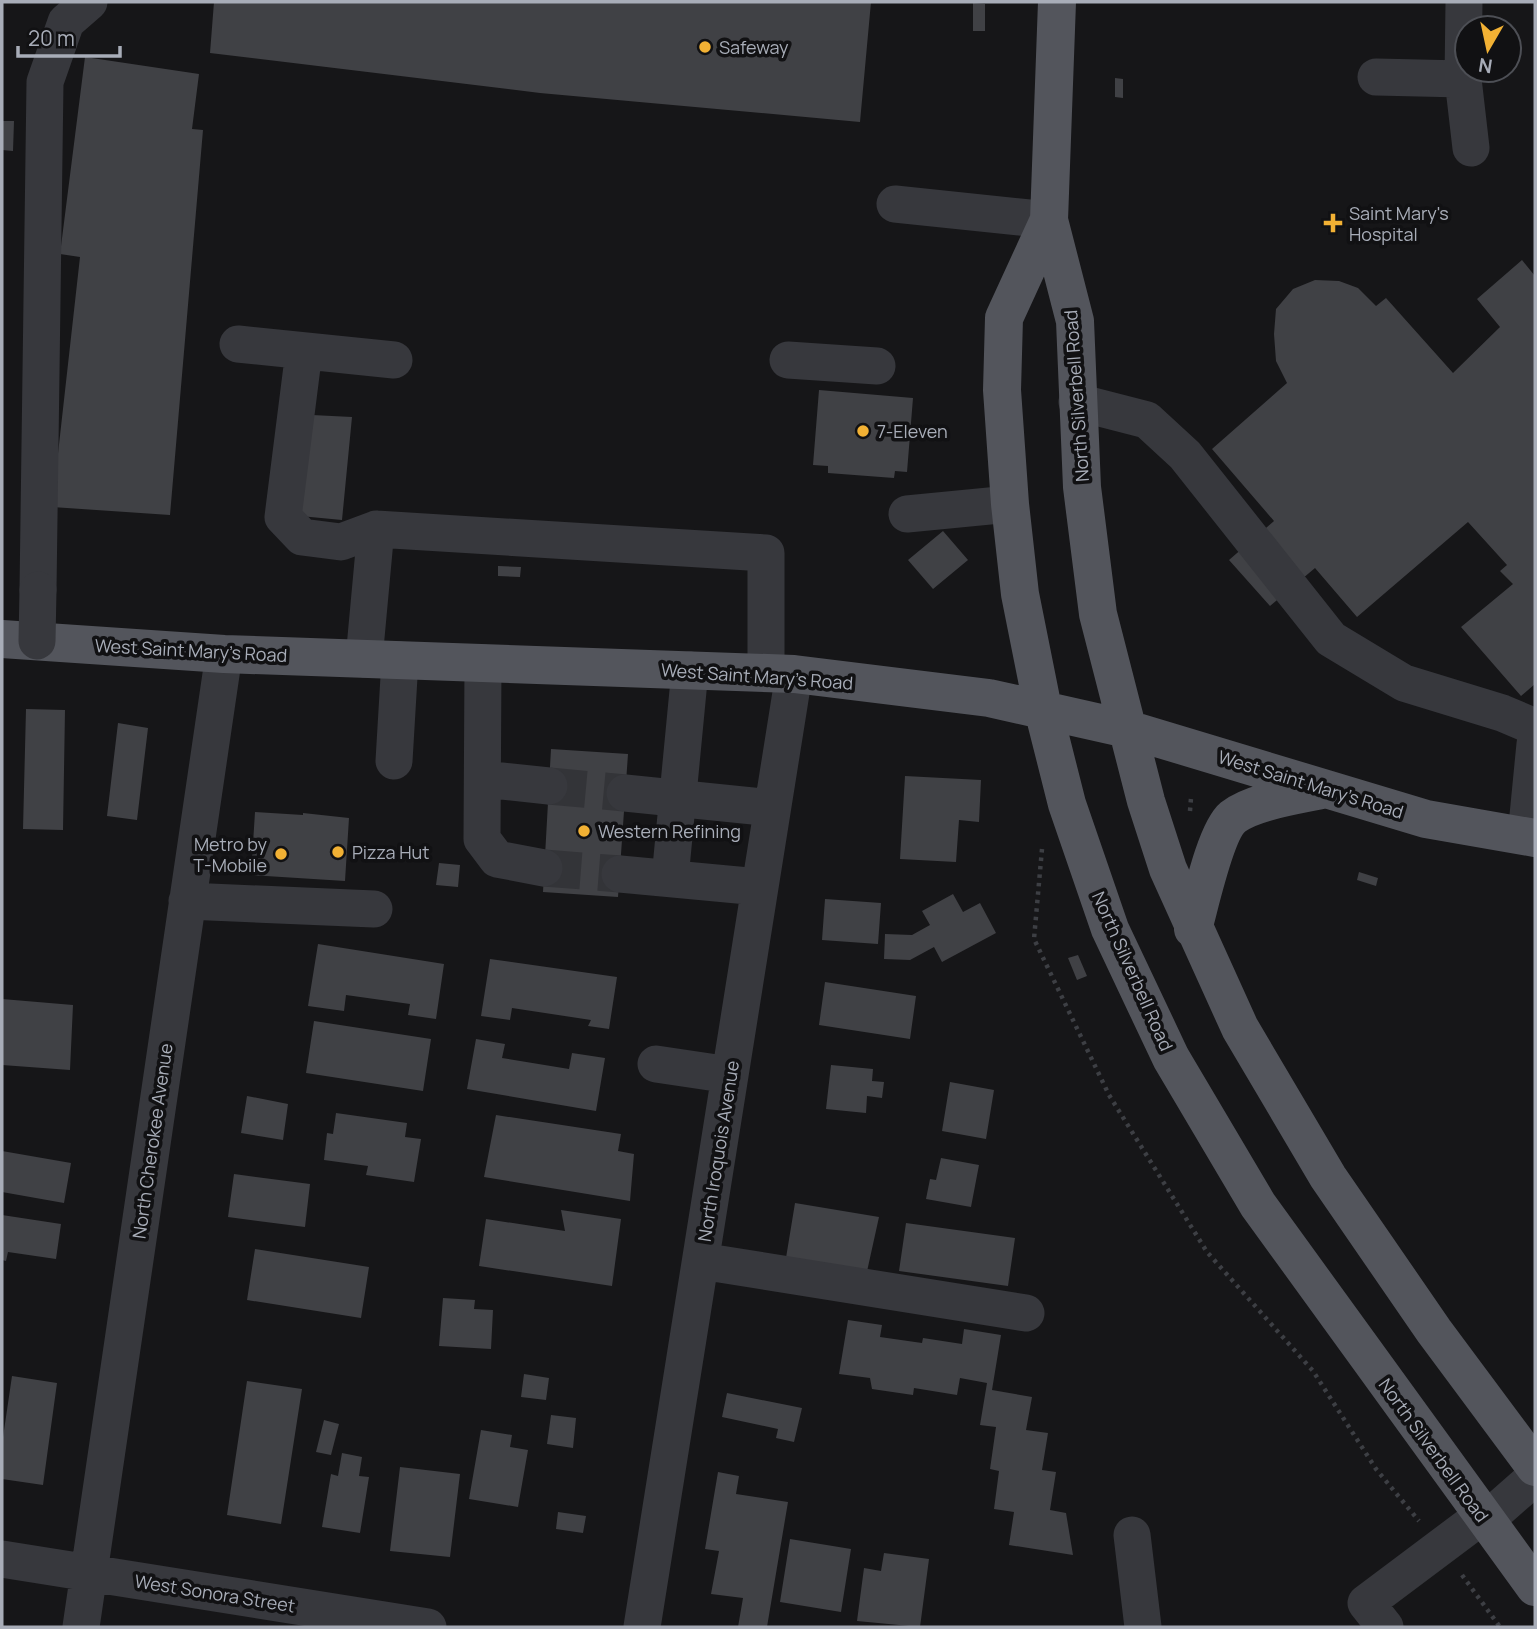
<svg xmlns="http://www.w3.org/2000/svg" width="1537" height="1629" viewBox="0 0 1537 1629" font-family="Manrope,sans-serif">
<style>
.building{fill:#404145}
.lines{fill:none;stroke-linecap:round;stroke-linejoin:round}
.minor-tunnel{stroke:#333438;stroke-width:37;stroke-dasharray:37 18;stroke-linecap:butt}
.path{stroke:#3d3f44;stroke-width:4.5;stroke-dasharray:3.5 5;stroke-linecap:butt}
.minor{stroke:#37383d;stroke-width:37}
.major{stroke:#53555c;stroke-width:38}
.minor-bridge{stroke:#37383d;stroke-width:37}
.poi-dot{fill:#f2b134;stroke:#111113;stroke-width:2.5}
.labels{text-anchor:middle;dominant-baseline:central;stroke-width:7;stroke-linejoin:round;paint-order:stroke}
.poi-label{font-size:18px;fill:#a8adb8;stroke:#111113;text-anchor:start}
.street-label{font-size:18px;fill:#a8adb8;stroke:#111113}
</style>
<rect width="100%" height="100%" fill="#161618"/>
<path class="building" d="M214 2H871L860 122 540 93 210 53Z
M973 3 985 4V31H973Z
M85 57 199 74 192 129 203 130 170 515 52 507 80 257 60 254Z
M1115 78 1123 79V98L1115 97Z
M2 121H14L13 151 2 150Z
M1522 260 1535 276V684L1521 696 1461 627 1513 584 1500 571 1507 565 1468 522 1357 617 1315 568 1270 606 1229 560 1274 521 1212 449 1287 383 1276 361 1274 334 1276 309 1293 289 1315 280 1339 281 1358 288 1376 306 1386 298 1453 373 1500 327 1477 299Z
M819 390 913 398 907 472 895 471 894 478 828 473V466L813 465Z
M312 415 352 417 342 520 300 516Z
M943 531 968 560 933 589 908 560Z
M498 566 521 567 520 577 498 576Z
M26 709 65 710 63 830 23 829Z
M118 723 148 728 137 820 107 816Z
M551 749 628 754 618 897 543 892Z
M905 776 981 780 979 822 959 820 956 862 900 859Z
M255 812 303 815V813L349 818 345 881 251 875Z
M439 863 460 865 458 887 436 885Z
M1359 872 1378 878 1376 886 1357 880Z
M953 894 963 912 980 903 996 933 942 962 934 947 910 960 884 959 885 934 912 935 930 925 922 911Z
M825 899 881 903 878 944 822 940Z
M318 944 444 964 436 1019 408 1015 410 1004 346 995 344 1011 308 1006Z
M1078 955 1087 976 1077 980 1068 958Z
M490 959 617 977 609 1029 588 1026 591 1020 512 1008 510 1020 481 1016Z
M825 982 916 996 910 1039 819 1025Z
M2 999 73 1005 70 1070 2 1065Z
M314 1021 431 1039 423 1091 306 1073Z
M476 1039 505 1044 502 1058 569 1069 572 1053 605 1058 596 1111 467 1089Z
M831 1065 873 1069 872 1081 884 1082 882 1098 867 1096 866 1113 826 1109Z
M950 1082 994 1090 986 1139 942 1131Z
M247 1096 288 1104 283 1140 241 1133Z
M336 1113 407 1123 405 1137 421 1139 414 1182 366 1175 368 1166 324 1160 327 1133 333 1134Z
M496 1115 621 1134 618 1151 634 1154 630 1201 484 1177Z
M2 1151 71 1163 64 1203 2 1192Z
M941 1158 979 1165 971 1207 926 1199 930 1179 936 1180Z
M234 1174 310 1184 305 1227 228 1217Z
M795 1203 879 1217 866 1276 785 1264Z
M561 1210 621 1219 612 1286 479 1266 486 1219 565 1231Z
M2 1215 61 1224 56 1259 8 1252 6 1261 2 1260Z
M906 1223 1015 1238 1008 1286 899 1271Z
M255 1249 369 1267 361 1318 247 1300Z
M443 1298 475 1300 474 1309 493 1310 491 1349 439 1346Z
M848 1320 882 1325 880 1337 922 1343 923 1338 962 1344 964 1329 1001 1335 992 1390 1032 1397 1026 1430 1048 1433 1042 1470 1056 1472 1050 1510 1066 1513 1073 1555 1009 1545 1014 1512 994 1509 999 1471 990 1469 996 1427 980 1425 987 1383 960 1378 957 1395 914 1388 913 1395 872 1389 870 1378 839 1374Z
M524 1374 549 1378 546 1400 521 1397Z
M12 1376 57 1383 43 1485 2 1479V1444Z
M247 1381 302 1389 281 1524 227 1515Z
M727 1393 802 1408 794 1442 776 1438 778 1429 722 1417Z
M551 1415 576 1418 573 1448 547 1444Z
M324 1420 339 1424 331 1455 316 1452Z
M481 1430 512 1435 510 1447 528 1450 518 1507 469 1499Z
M342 1453 362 1457 359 1476 369 1477 360 1533 322 1527 331 1474 338 1476Z
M400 1467 460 1474 450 1557 390 1551Z
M718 1472 739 1476 736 1494 788 1502 767 1627H738L743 1598 711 1594 719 1551 705 1549Z
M558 1512 586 1516 583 1533 556 1529Z
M790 1539 851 1549 841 1612 780 1602Z
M884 1553 929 1559 920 1627 857 1621 864 1568 881 1571Z"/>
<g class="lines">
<path class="minor-tunnel" d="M549 786 625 793
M544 868 620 874"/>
<path class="path" d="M1190 811 1191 798
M1042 849 1034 939 1109 1095 1207 1252 1313 1371 1376 1469 1419 1521
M1462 1575 1500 1627"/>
<path class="minor" d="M1464 2 1463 79 1471 148
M1376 77 1463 79
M895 204 1049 220
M238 344 394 360
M304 351 283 517 302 537 341 542 376 529 766 553V673
M788 360 877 366
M1077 402 1147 420 1185 455 1331 639 1404 683 1502 713 1535 727
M907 514 1010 504
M38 590 45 82 66 22 89 2
M364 659 376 529
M483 663 482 839 497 859 544 868
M394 761 400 660
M483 779 549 786
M625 793 772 808
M1526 836 1535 744
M620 874 759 887
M670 878 690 670
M187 901 374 909
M656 1064 730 1075
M701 1261 1026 1313
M1485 1521 1535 1477
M1132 1535 1143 1627
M2 1559 428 1627
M81 1627 224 654
M642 1627 794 674
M1385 1627 1366 1603 1482 1516"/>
<path class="major" d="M1057 2 1049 220 1075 321 1082 487 1098 614 1146 801 1168 869 1240 1028 1328 1177 1434 1331 1535 1467
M1049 220 1004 318 1002 390 1010 504 1020 594 1043 709 1067 804 1110 929 1171 1058 1258 1205 1535 1587
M2 639 224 654 794 674 989 698 1127 729 1426 819 1535 838
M1193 929C1200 905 1215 832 1233 817 1253 801 1300 795 1326 789"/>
<path class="minor-bridge" d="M37 641 38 590"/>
</g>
<g class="poi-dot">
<circle cx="705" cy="47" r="7"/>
<path d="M1329.5 212.5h7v7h7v7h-7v7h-7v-7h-7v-7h7z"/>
<circle cx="863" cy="431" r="7"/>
<circle cx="584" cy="831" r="7"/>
<circle cx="338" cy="852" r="7"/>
<circle cx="281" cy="854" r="7"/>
</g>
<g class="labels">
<g class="poi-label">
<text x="719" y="47">Safeway</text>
<text x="1349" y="213">Saint Mary's<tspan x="1349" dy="21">Hospital</tspan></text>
<text x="877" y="431">7-Eleven</text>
<text x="598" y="831">Western Refining</text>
<text x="267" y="844" text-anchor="end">Metro by<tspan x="267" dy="21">T-Mobile</tspan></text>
<text x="352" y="852">Pizza Hut</text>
</g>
<g class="street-label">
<text transform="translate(1076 396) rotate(-94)">North Silverbell Road</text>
<text transform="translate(191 650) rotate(3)">West Saint Mary's Road</text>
<text transform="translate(757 676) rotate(4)">West Saint Mary's Road</text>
<text transform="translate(1311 784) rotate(17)">West Saint Mary's Road</text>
<text transform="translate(1133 971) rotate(66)">North Silverbell Road</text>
<text transform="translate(152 1141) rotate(-82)">North Cherokee Avenue</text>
<text transform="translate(718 1151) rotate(-81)">North Iroquois Avenue</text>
<text transform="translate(1434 1450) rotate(54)">North Silverbell Road</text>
<text transform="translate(215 1593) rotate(9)">West Sonora Street</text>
</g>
</g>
<rect width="1537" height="1629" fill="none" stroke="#a8adb8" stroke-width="7"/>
<g transform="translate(1488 49) rotate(189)"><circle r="33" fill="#111113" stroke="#4d4f55" stroke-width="2"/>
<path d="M0-5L12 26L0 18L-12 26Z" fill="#f2b134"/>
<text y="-10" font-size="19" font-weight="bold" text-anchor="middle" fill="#a8adb8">N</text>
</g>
<path d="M18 46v10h102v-10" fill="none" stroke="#a8adb8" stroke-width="3.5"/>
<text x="28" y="46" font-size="21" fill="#a8adb8" stroke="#111113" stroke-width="5" paint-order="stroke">20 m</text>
</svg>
